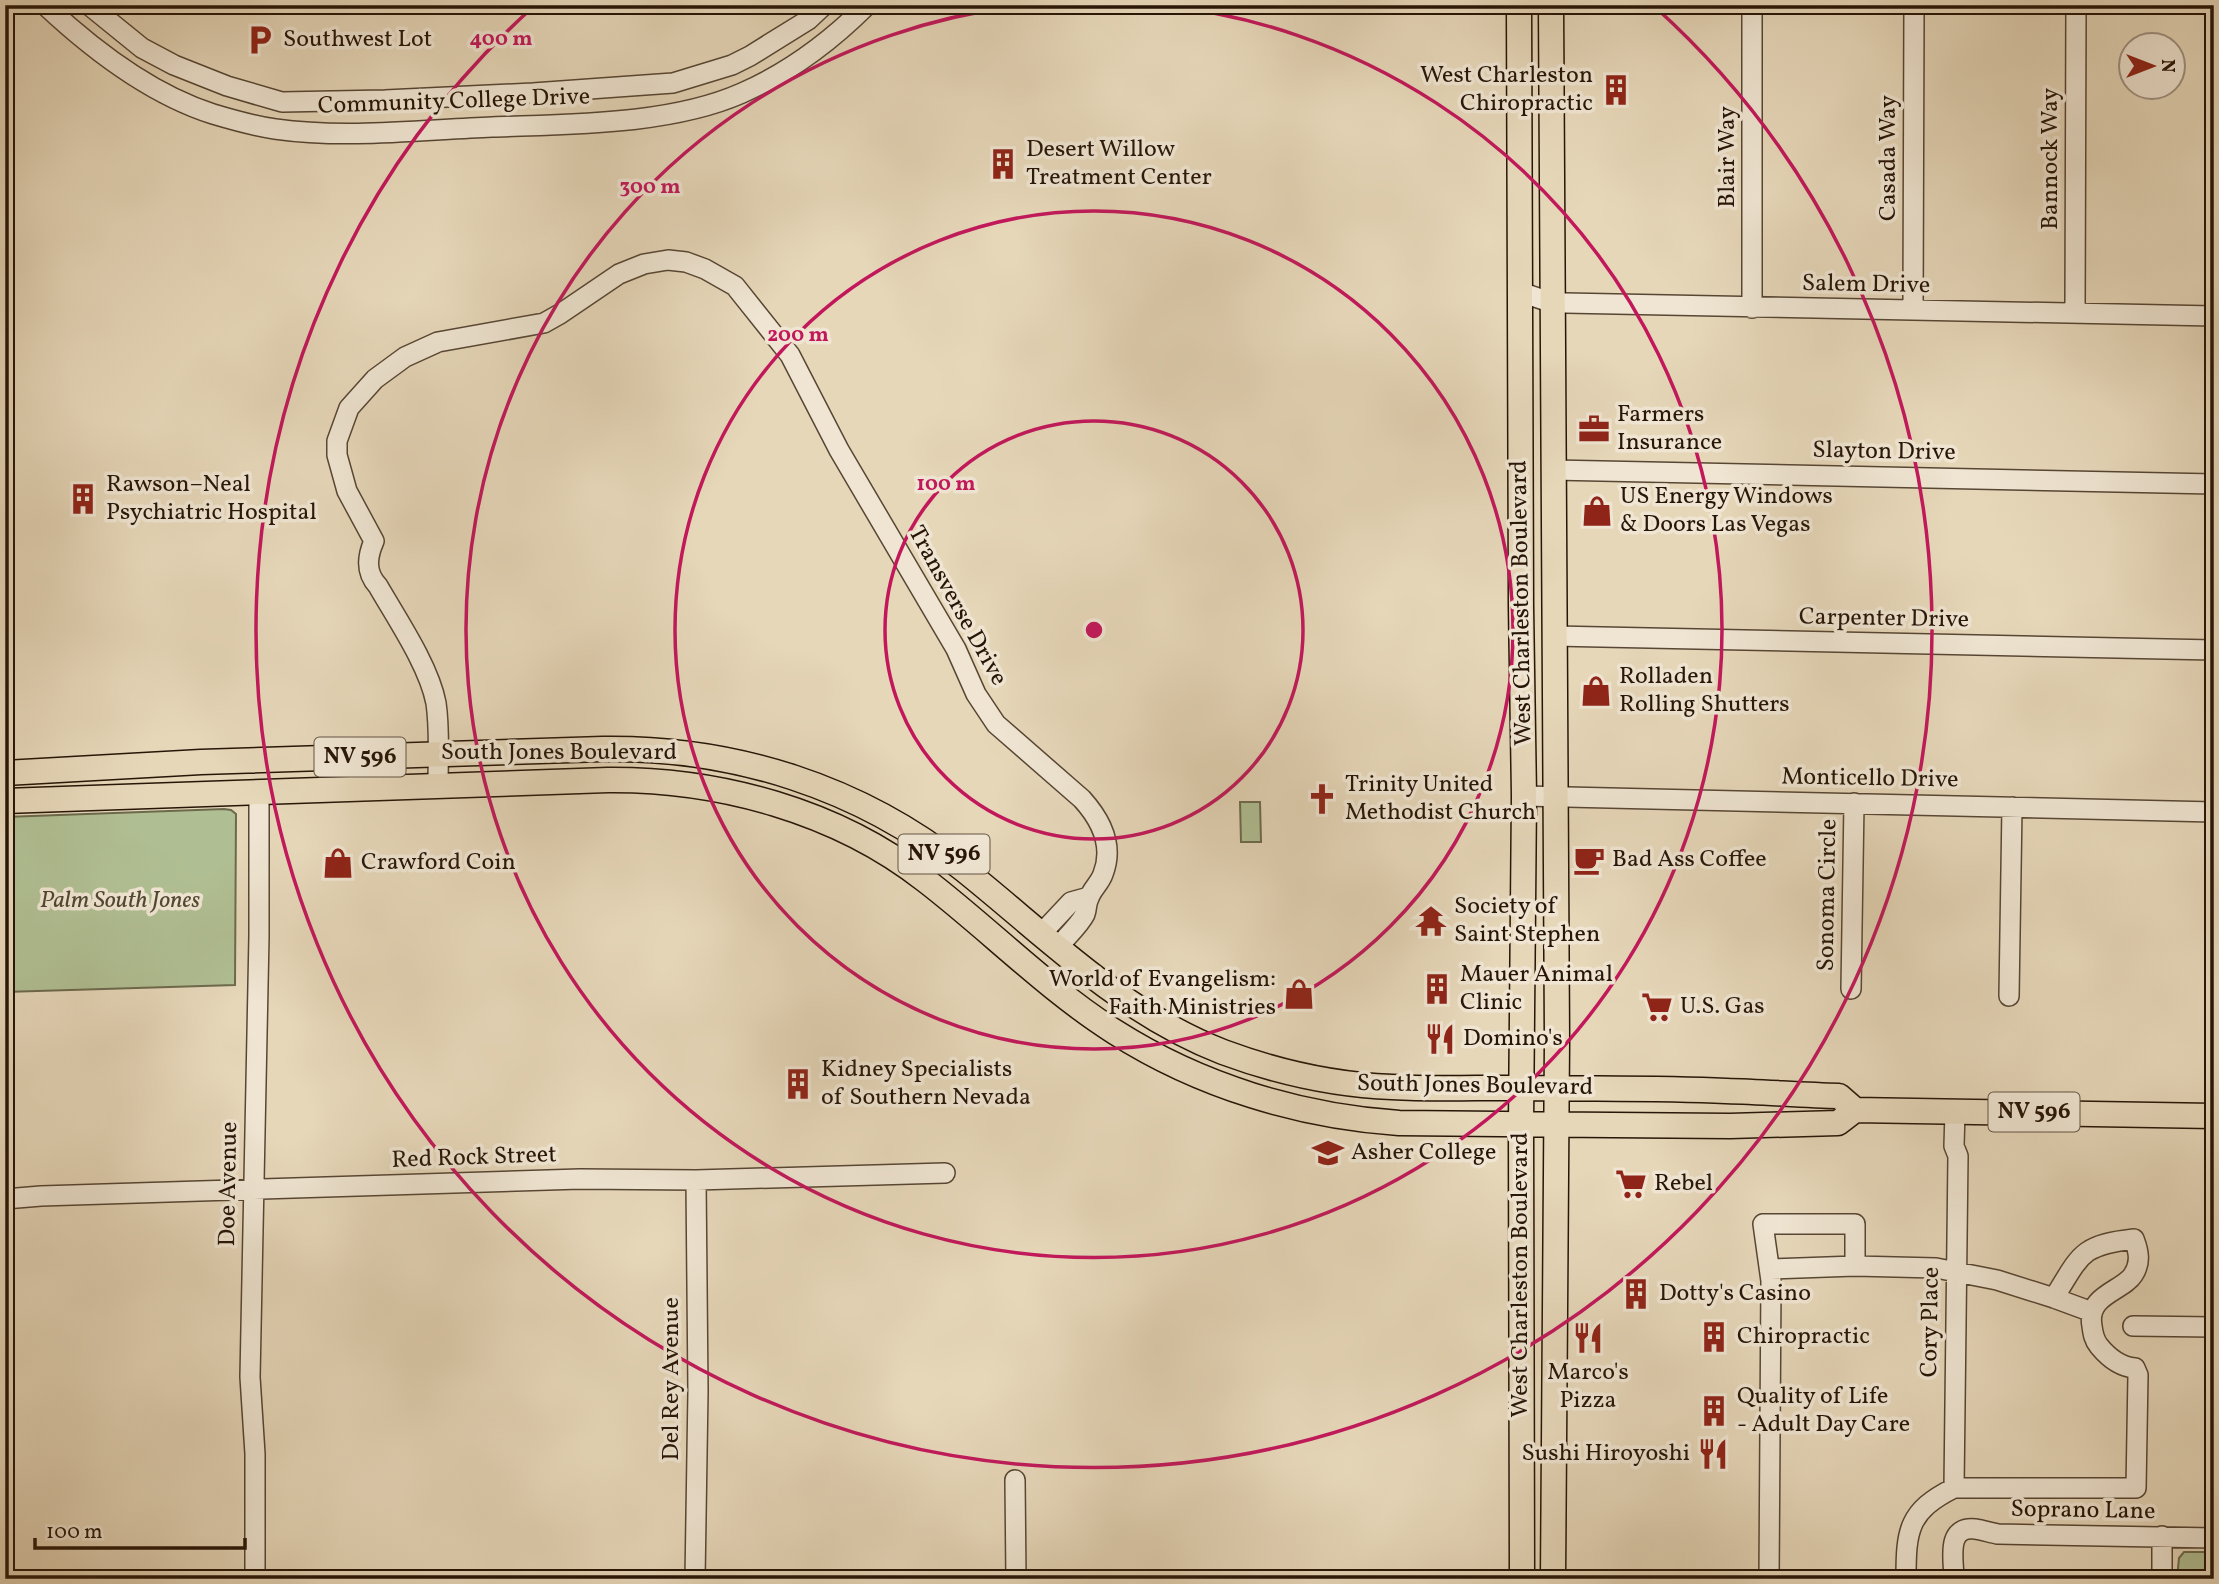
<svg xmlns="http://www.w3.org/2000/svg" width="2219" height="1584" viewBox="0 0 2219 1584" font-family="Vollkorn,serif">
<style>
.green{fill:#b0bf93;stroke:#6c6a4d;stroke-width:2}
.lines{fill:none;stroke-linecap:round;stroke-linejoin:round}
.minor-casing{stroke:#574634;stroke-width:22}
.major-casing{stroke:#271507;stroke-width:27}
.minor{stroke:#efe5d2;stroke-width:19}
.major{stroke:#e6d7b9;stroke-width:24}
.ring{fill:none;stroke:#c2185b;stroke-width:3.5}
.labels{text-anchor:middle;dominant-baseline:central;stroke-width:7;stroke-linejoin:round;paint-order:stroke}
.shield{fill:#efe5d2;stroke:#635344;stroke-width:2}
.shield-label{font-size:23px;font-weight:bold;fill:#271507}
.poi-label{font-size:24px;fill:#271507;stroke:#efe5d2;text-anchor:start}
.street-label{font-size:24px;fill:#271507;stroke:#efe5d2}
.park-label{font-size:24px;font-style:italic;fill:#504831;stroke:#efe5d2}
.centre{fill:#c2185b;stroke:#efe5d2;stroke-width:3.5}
.ring-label{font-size:21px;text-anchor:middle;font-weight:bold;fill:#c2185b;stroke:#efe5d2;stroke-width:7;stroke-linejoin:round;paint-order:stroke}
</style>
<rect width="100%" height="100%" fill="#e6d7b9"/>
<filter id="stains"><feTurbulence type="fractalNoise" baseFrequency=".00286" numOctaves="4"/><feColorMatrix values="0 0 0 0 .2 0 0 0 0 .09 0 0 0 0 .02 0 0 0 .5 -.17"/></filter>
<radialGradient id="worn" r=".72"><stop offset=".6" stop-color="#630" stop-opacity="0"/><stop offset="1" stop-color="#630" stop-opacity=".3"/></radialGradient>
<path class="green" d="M1240 802H1260L1261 842H1241Z
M224 809 231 810 236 814 235 985 5 992V817Z
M2184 1552H2214V1579H2177L2179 1558Z"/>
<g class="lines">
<defs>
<path id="minor" d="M45 5C93 50 150 94 213 114 233 120 255 126 275 129 346 139 420 130 492 127 570 124 670 125 742 93 790 72 830 42 867 5
M89 5 142 48 174 65 227 86 282 102 385 100 533 93 673 83 732 65 750 56 808 20 824 5
M1520 292 1553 303H1565L2214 316
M1752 308V5
M1913 310 1914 5
M2075 313 2076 5
M1553 470 2214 484
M1554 636 2214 650
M438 785C438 758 440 730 436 703 429 666 397 619 378 586 365 572 367 557 374 541L347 491 337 455V441L349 408 375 379 405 357 438 342 544 323 560 314 619 274 644 264 668 260 686 262 705 269 735 286 790 355 839 450 956 649 976 694 996 724 1082 799C1101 820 1114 846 1103 874 1100 883 1092 889 1089 898 1086 903 1087 909 1085 914 1079 926 1065 938 1057 948
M1524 796 2214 812
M1040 935 1071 902 1089 897
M1851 989 1854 803
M2009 996 2012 807
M5 1199 41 1196 580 1179 696 1180 945 1173
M1770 1269 1855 1266 1936 1268 1997 1280 2054 1298 2092 1312
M2133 1326 2214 1327
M1015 1480 1016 1579
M1954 1488 1958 1156 1954 1146 1955 1111
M255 1579V1454L250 1377 259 936V791
M695 1579 698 1391 696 1180
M1769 1579 1771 1281 1763 1224H1855V1266
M1906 1579C1906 1530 1908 1511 1954 1488H2136L2138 1375 2135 1368C2121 1367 2108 1357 2099 1346 2094 1340 2093 1334 2092 1326 2086 1295 2123 1291 2133 1275 2141 1263 2139 1252 2134 1239 2081 1245 2081 1254 2054 1298
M1954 1579C1954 1561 1945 1526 1975 1529 1983 1530 1991 1533 1998 1534L2214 1538
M2162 1579V1536"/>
<path id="major" d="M1519 5 1521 606 1524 796 1521 1124 1522 1579
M1551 5 1557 1040 1553 1579
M5 773 201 762 603 749C734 747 860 787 963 869 1047 936 1120 1012 1223 1052 1277 1072 1335 1085 1392 1087 1439 1090 1486 1087 1533 1088 1597 1089 1662 1088 1726 1091 1764 1092 1801 1095 1839 1096L1855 1110
M5 801 608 780C719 779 837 811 925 880 989 929 1047 989 1115 1032 1200 1086 1299 1116 1399 1123L1730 1126 1838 1123 1855 1110 2214 1116"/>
</defs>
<use href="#minor" class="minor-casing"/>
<use href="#major" class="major-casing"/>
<use href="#minor" class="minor"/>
<use href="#major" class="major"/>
</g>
<g class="ring">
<circle cx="1094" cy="630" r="209"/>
<circle cx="1094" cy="630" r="419"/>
<path d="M1160 5A628 628 0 1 1 1028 5"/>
<path d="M1655 7A838 838 0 1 1 533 7"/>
</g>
<defs>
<symbol id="parking-bare" viewBox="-9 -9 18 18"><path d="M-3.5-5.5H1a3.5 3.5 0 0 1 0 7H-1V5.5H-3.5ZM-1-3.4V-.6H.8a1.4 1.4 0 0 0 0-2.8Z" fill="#8f2418" stroke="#efe5d2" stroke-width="2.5" paint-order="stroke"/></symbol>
<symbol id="building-bare" viewBox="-9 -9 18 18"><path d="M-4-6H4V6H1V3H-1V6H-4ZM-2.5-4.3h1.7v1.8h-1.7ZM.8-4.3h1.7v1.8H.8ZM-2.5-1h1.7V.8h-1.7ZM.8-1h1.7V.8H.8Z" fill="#8f2418" stroke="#efe5d2" stroke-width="2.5" paint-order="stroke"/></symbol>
<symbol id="office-bare" viewBox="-9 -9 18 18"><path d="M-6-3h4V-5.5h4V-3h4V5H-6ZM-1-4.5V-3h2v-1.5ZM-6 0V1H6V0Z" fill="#8f2418" stroke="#efe5d2" stroke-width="2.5" paint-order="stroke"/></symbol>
<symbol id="shop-bare" viewBox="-9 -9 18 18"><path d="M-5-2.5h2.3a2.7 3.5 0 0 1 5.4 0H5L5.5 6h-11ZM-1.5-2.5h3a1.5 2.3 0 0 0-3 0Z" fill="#8f2418" stroke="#efe5d2" stroke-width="2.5" paint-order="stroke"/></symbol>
<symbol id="church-bare" viewBox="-9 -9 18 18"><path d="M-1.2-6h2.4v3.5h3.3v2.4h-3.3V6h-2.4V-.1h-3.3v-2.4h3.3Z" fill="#8f2418" stroke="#efe5d2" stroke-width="2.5" paint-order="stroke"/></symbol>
<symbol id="cafe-bare" viewBox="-9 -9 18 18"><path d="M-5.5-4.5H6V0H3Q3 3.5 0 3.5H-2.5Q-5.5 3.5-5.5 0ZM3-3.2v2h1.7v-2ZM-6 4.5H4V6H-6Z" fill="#8f2418" stroke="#efe5d2" stroke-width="2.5" paint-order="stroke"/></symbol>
<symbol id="temple-bare" viewBox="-9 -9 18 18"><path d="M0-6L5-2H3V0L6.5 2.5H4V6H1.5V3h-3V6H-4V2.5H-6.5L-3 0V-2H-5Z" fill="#8f2418" stroke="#efe5d2" stroke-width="2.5" paint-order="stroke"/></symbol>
<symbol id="supermarket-bare" viewBox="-9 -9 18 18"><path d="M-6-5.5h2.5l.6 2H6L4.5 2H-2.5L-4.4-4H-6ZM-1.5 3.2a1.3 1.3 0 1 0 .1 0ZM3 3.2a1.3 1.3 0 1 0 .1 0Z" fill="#8f2418" stroke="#efe5d2" stroke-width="2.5" paint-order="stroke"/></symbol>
<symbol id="restaurant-bare" viewBox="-9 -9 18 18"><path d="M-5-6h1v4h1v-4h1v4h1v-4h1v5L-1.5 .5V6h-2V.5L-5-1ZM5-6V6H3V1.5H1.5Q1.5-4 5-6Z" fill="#8f2418" stroke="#efe5d2" stroke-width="2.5" paint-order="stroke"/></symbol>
<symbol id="university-bare" viewBox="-9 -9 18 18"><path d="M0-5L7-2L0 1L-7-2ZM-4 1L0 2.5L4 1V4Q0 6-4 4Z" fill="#8f2418" stroke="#efe5d2" stroke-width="2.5" paint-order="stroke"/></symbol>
</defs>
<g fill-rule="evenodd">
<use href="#parking-bare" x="238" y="18" width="44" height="44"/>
<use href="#building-bare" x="1594" y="68" width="44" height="44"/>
<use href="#building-bare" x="981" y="142" width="44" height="44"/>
<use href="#office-bare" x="1572" y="407" width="44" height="44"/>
<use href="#building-bare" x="61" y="477" width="44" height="44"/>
<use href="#shop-bare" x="1575" y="489" width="44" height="44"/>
<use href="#shop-bare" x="1574" y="669" width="44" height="44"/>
<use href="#church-bare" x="1300" y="777" width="44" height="44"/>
<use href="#cafe-bare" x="1567" y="838" width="44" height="44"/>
<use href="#shop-bare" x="316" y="841" width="44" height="44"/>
<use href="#temple-bare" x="1409" y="899" width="44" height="44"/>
<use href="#building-bare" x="1415" y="967" width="44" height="44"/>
<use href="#shop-bare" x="1277" y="972" width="44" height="44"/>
<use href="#supermarket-bare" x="1635" y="985" width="44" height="44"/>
<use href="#restaurant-bare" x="1418" y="1017" width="44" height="44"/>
<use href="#building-bare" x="776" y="1062" width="44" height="44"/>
<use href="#university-bare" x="1306" y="1131" width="44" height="44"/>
<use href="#supermarket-bare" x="1609" y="1162" width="44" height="44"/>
<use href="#building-bare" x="1614" y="1272" width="44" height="44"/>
<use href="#building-bare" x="1692" y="1315" width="44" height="44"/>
<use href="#restaurant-bare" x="1566" y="1316" width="44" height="44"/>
<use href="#building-bare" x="1692" y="1389" width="44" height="44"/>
<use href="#restaurant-bare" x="1691" y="1432" width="44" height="44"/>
</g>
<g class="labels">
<g class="shield">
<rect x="314.5" y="737.5" width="91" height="39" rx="5"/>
<rect x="898.5" y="834.5" width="91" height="39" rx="5"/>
<rect x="1988.5" y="1092.5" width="91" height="39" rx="5"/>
</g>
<g class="shield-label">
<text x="360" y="757">NV 596</text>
<text x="944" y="854">NV 596</text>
<text x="2034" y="1112">NV 596</text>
</g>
<g class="poi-label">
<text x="283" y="40">Southwest Lot</text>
<text x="1593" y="76" text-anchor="end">West Charleston<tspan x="1593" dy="28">Chiropractic</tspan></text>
<text x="1026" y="150">Desert Willow<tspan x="1026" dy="28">Treatment Center</tspan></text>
<text x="1617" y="415">Farmers<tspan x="1617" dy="28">Insurance</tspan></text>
<text x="106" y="485">Rawson–Neal<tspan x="106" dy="28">Psychiatric Hospital</tspan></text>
<text x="1620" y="497">US Energy Windows<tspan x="1620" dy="28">&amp; Doors Las Vegas</tspan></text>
<text x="1619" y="677">Rolladen<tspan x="1619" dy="28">Rolling Shutters</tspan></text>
<text x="1345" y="785">Trinity United<tspan x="1345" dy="28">Methodist Church</tspan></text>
<text x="1612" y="860">Bad Ass Coffee</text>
<text x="361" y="863">Crawford Coin</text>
<text x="1454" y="907">Society of<tspan x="1454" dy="28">Saint Stephen</tspan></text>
<text x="1460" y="975">Mauer Animal<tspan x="1460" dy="28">Clinic</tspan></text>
<text x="1276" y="980" text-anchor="end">World of Evangelism:<tspan x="1276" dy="28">Faith Ministries</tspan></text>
<text x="1680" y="1007">U.S. Gas</text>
<text x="1463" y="1039">Domino's</text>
<text x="821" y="1070">Kidney Specialists<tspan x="821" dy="28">of Southern Nevada</tspan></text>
<text x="1351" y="1153">Asher College</text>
<text x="1654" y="1184">Rebel</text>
<text x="1659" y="1294">Dotty's Casino</text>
<text x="1737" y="1337">Chiropractic</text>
<text x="1588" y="1373" text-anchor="middle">Marco's<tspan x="1588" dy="28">Pizza</tspan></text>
<text x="1737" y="1397">Quality of Life<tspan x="1737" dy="28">- Adult Day Care</tspan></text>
<text x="1690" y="1454" text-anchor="end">Sushi Hiroyoshi</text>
</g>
<g class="street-label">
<text transform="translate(454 102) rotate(-2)">Community College Drive</text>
<text transform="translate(1728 157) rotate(-90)">Blair Way</text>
<text transform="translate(1889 158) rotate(-90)">Casada Way</text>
<text transform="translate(2051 159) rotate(-90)">Bannock Way</text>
<text transform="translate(1866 285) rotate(1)">Salem Drive</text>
<text transform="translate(1884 452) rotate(1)">Slayton Drive</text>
<text transform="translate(1522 603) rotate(-91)">West Charleston Boulevard</text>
<text transform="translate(957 606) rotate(61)">Transverse Drive</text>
<text transform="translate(1884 619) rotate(1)">Carpenter Drive</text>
<text x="559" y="753">South Jones Boulevard</text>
<text transform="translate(1870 779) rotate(1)">Monticello Drive</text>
<text transform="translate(1828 895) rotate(-89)">Sonoma Circle</text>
<text transform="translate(1475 1086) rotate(1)">South Jones Boulevard</text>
<text transform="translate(474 1158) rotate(-2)">Red Rock Street</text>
<text transform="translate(229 1184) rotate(-89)">Doe Avenue</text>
<text transform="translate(1521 1275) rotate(-90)">West Charleston Boulevard</text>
<text transform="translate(1931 1322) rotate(-89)">Cory Place</text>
<text transform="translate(672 1379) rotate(-90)">Del Rey Avenue</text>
<text transform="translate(2083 1511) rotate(1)">Soprano Lane</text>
</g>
<g class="park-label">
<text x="120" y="901">Palm South Jones</text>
</g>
</g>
<circle cx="1094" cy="630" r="10" class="centre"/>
<g class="ring-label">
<text x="501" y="45">400 m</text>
<text x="650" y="193">300 m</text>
<text x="798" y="341">200 m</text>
<text x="946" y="490">100 m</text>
</g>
<rect width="2219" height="1584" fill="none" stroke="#e6d7b9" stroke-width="28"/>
<rect x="7" y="7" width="2205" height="1570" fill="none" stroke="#271507" stroke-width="3.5"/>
<rect x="14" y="14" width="2191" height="1556" fill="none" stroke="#271507" stroke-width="2"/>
<g transform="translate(2152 66) rotate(90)"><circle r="33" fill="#efe5d2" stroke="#9f9281" stroke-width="2"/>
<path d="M0-5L12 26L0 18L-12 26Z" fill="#8f2418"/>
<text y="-10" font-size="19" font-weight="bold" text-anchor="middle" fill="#271507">N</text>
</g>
<path d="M35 1538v10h210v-10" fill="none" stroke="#271507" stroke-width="3.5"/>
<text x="46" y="1538" font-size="21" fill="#271507" stroke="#efe5d2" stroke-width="5" paint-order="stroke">100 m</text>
<rect width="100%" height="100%" filter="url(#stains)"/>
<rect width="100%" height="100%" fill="url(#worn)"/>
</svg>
